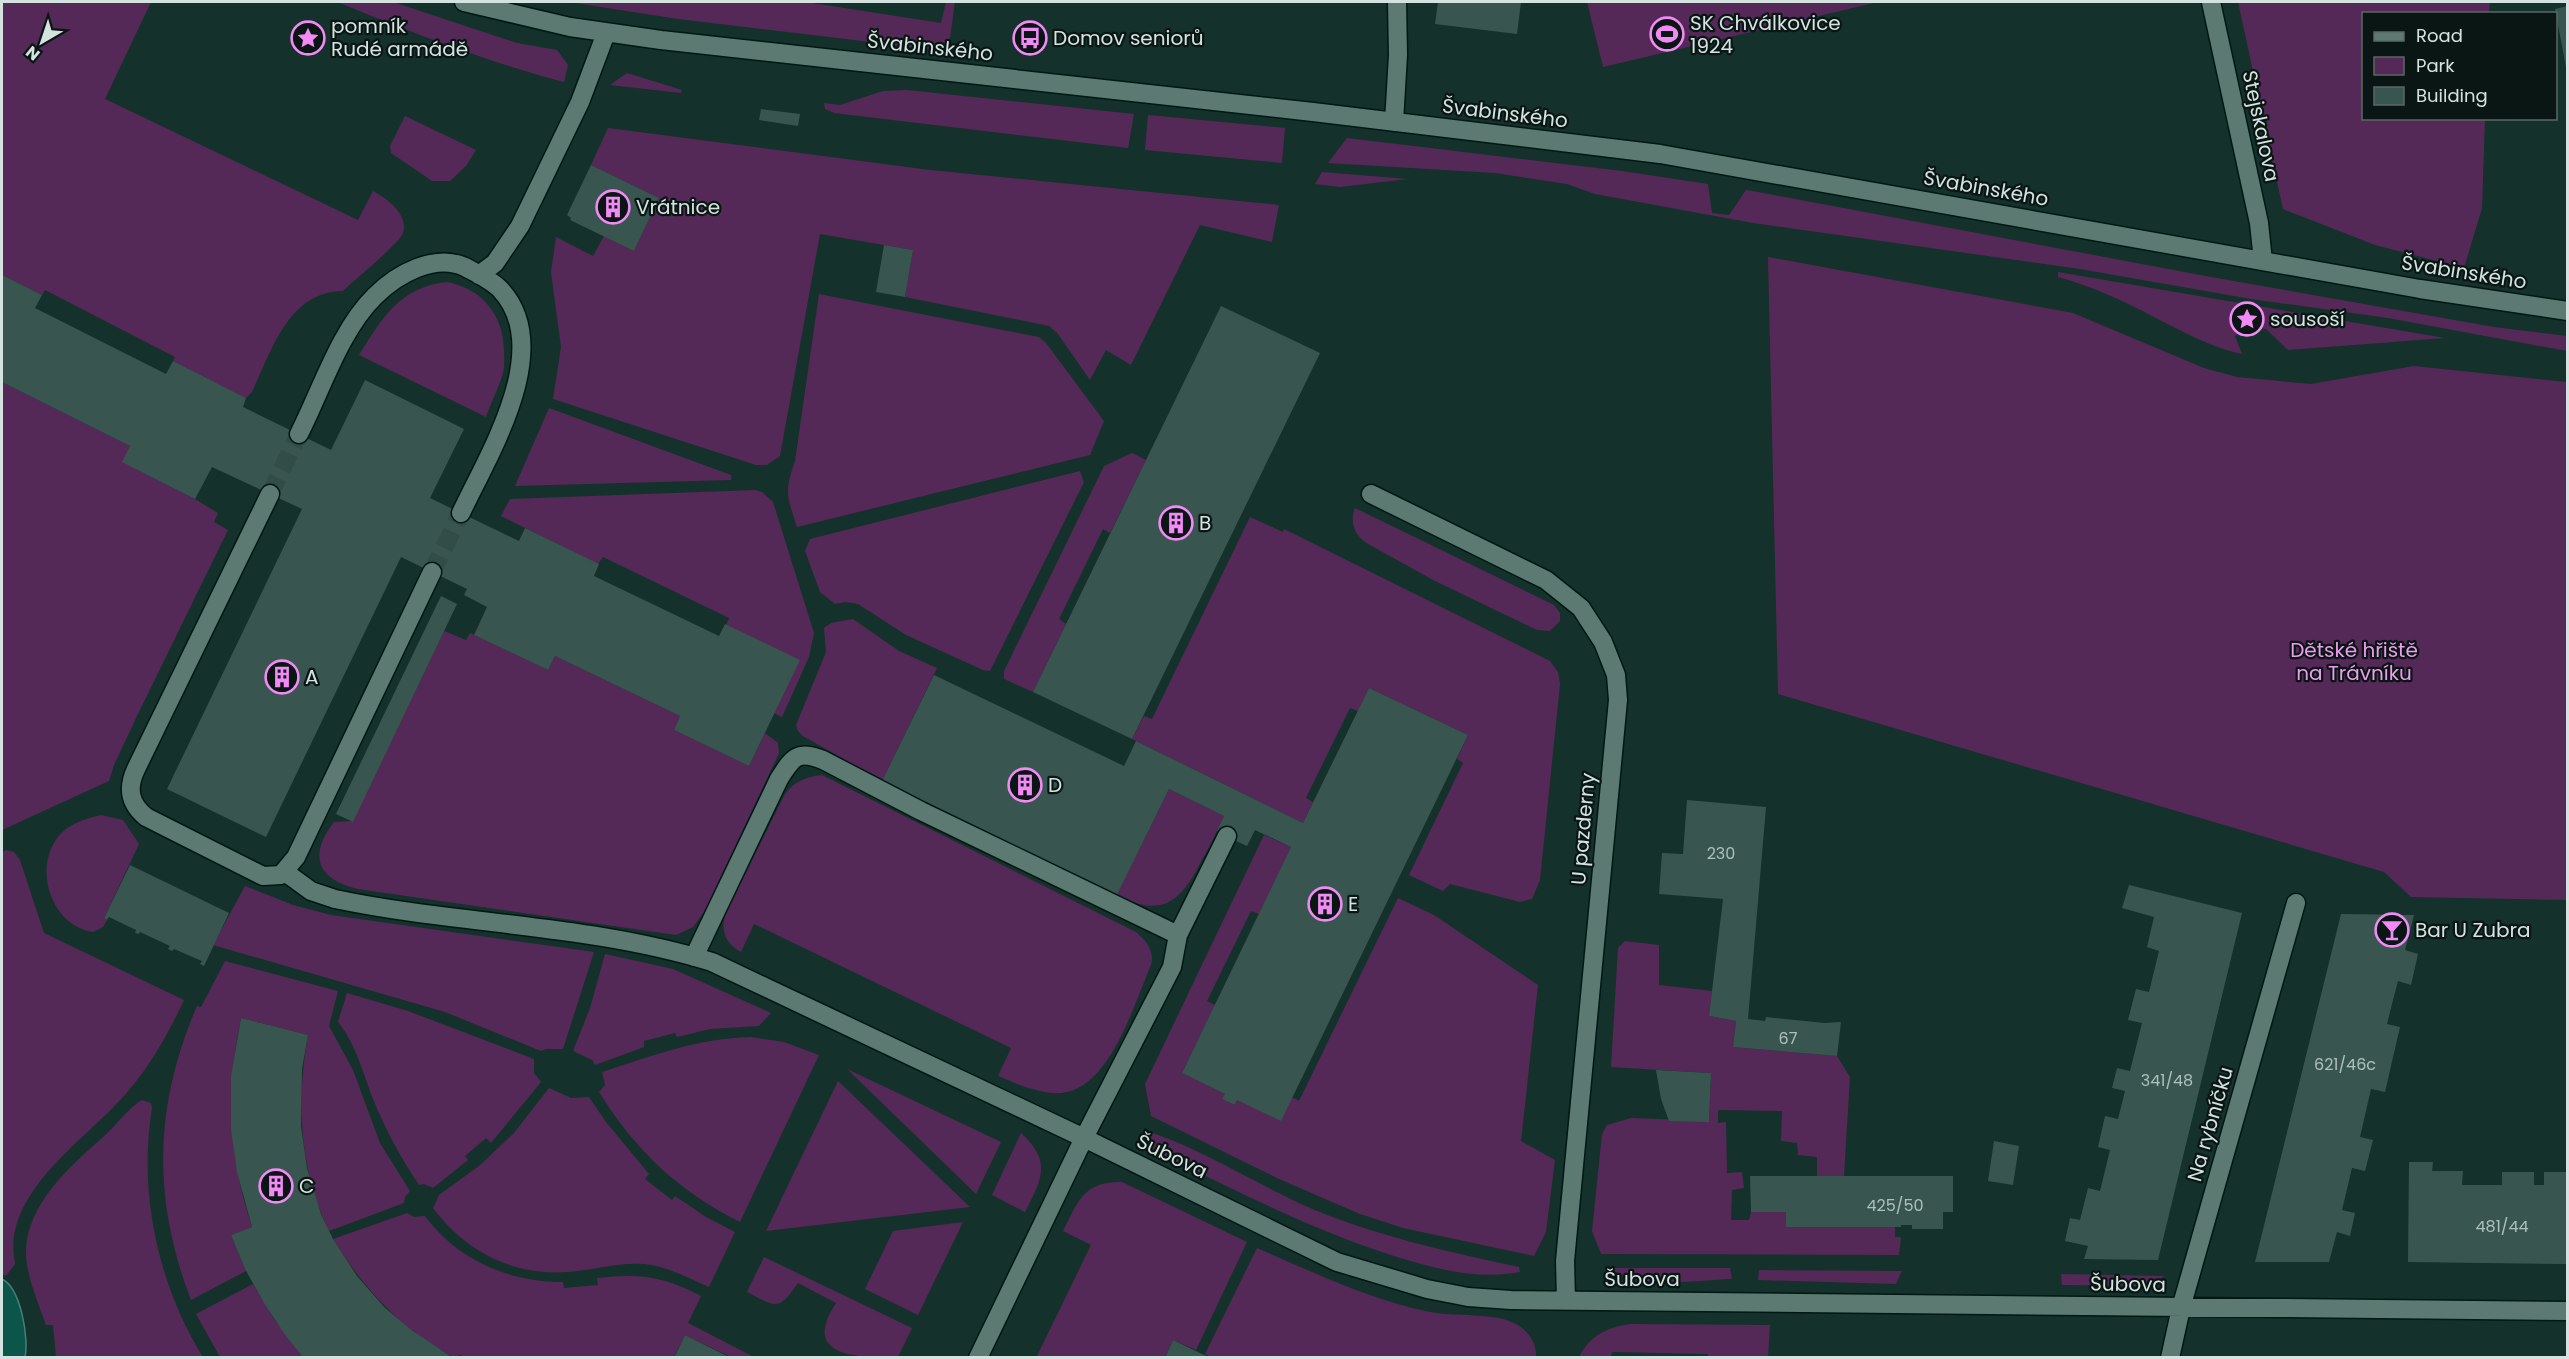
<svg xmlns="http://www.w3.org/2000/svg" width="2569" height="1359" viewBox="0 0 2569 1359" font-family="Poppins,sans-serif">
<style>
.green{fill:#552957}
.water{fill:#0b554a;stroke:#478077;stroke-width:1.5}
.building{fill:#39554f}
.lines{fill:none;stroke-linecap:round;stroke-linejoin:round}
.minor-tunnel{stroke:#324c46;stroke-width:18;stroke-dasharray:18 9;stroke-linecap:butt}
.minor-casing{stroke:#001814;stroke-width:21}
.minor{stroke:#5c7972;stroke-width:18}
.labels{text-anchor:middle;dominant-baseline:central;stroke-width:4.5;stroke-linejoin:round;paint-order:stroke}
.number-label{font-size:16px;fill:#adc0bb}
.poi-label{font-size:20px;fill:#d4e3df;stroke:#0a1614;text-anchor:start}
.street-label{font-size:20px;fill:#d4e3df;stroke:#0a1614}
.park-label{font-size:20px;fill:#ee9bef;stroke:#0a1614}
</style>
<rect width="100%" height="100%" fill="#15312b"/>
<path class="green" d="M2 2H151L105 99 358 220 373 191C386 198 409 214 403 233 401 242 353 281 343 291 288 292 272 350 252 392L246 398 173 361 175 357 45 290 42 295 2 275Z
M337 2H393L517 43 557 50 568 65 564 82C487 62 411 32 337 2Z
M569 2H806L941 23 946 2H955L950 38 948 43 938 50 678 19Z
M1587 2H1878L1603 67Z
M2238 2H2490L2489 13 2364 14V118L2485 119 2482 208 2464 268 2375 245 2283 209Z
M627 73 682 90 681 93 610 85Z
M907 90 1134 114 1128 148 834 113 825 109 824 103 840 105 883 91Z
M1148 115 1285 128 1282 163 1145 150Z
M405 116 476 150 466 166 450 181H432L391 153 390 146Z
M608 128 930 170 1279 205 1272 242 1200 225 1131 365 1106 350 1090 380 1058 334 1049 326 905 297 913 250 820 234 780 456 767 465H756L553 399 561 347 551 272 556 237 593 256 604 236 634 251 659 198 591 165Z
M1347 138 1622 171 1708 184 1712 213 1729 215 1746 190 1758 192 2211 277 2494 327 2567 336V351L2388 318 2251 299 2080 269 1753 223 1595 194 1567 184 1495 173 1328 163Z
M1322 172 1408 179 1340 187 1315 184Z
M1768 257 2073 313 2204 368 2237 377 2311 384 2414 366 2567 382V900L2411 897 2384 872 1778 694Z
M2058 272 2445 338 2288 350 2266 329 2248 326 2235 336 2242 354C2209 347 2182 331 2152 316 2122 300 2091 286 2058 277Z
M447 282C482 289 503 314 504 350 504 357 505 366 503 373 499 388 491 402 486 417L359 355C382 318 400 287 447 282Z
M819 294 1039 337 1046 343 1104 421 1090 455 797 527C787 496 784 493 795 461Z
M2 382 130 446 123 462 195 499 218 513 214 522 228 530 137 716 114 765 109 781 2 830Z
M549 408 731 475V480L515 486Z
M1132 453 1146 460 1110 533 1103 529 1059 619 1066 624 1033 692 1004 679V671L1104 466Z
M1080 471 1084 482 990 671 983 670 906 635 858 604 845 602 835 604 820 592 805 551 810 539Z
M755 490 762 492 773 502 814 633 809 657 782 717 774 713 726 625 729 618 603 557 598 564 501 516 510 499Z
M1355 508 1554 605 1560 613V621L1550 631 1537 630 1435 581 1368 544C1355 536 1349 523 1355 508Z
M1250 517 1283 532 1284 529 1550 661 1558 672 1560 684 1540 880 1532 899 1520 902 1450 884 1443 891 1409 875 1463 763 1457 759 1468 735 1369 688 1358 711 1350 708 1306 798 1313 802 1303 823 1132 739 1144 716 1152 719Z
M853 619 899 651 937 668 882 781 803 736 798 731 796 725 826 652 824 628 831 623Z
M444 631 466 640 470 633 548 670 555 656 680 716 674 730 749 766 765 733 778 743 779 753 705 911 693 927 676 935 358 889C317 879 308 856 334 822L353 821Z
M822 775 1136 932C1146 940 1155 952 1151 965 1134 1004 1110 1089 1061 1093 1040 1094 1017 1084 998 1076L1011 1048 754 924 741 952C725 943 720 931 726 912L785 794C795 781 806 777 822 775Z
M1169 789 1224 816C1217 832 1209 847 1201 862 1180 903 1161 918 1117 895Z
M101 815 123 820 139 844 104 918 107 920 103 927 93 932C54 927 35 875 54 843 64 825 84 819 101 815Z
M1264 835 1291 847 1259 914 1251 911 1207 1001 1215 1005 1182 1073 1225 1094 1223 1099 1235 1105 1237 1100 1292 1097 1299 1101 1398 898 1434 915 1538 985 1521 1141 1555 1160 1546 1232 1534 1256 1403 1228 1360 1214 1279 1179 1151 1116 1145 1084Z
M6 850 14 852 20 860 44 933 184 1000C169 1032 152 1063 129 1090 90 1138 0 1191 15 1264L6 1276 2 1274V852Z
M245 886 293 905 331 915 594 952 563 1049H546L541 1051 445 1012 213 945Z
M1625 941 1659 945V985L1712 991 1709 1016 1736 1021 1733 1047 1837 1056 1850 1077 1844 1176H1817V1157L1798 1155 1797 1143 1781 1141 1782 1111 1718 1110V1123L1726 1122 1727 1173 1742 1172 1744 1188 1732 1190 1731 1220H1749L1751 1212H1786L1787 1227H1895V1237H1901L1899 1255 1601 1254 1592 1231 1602 1134 1607 1125 1631 1118 1709 1121 1711 1073 1611 1067 1618 948Z
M605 954 673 969 771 1013 759 1026 710 1029 677 1037 675 1033 644 1041V1047L595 1065 592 1060 573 1051 590 1008Z
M225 961 338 991 329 1026 353 1070 380 1143 410 1191 405 1197 404 1203 329 1231C299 1168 296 1102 308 1035L241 1018C226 1092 228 1155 252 1227L231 1235 246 1271 191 1300C152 1199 154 1105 197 1006L201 1007Z
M347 993 408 1011 534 1059V1073L541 1082 491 1143 486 1138 465 1156 468 1160 433 1188 424 1184 419 1185C401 1158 385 1129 373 1099 363 1073 356 1044 338 1022Z
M751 1037 784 1042 819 1055 740 1222C677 1190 636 1151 599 1092L605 1085 602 1072C651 1056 699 1038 751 1037Z
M847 1069 1001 1142 976 1194Z
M838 1081 970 1207 766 1231Z
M549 1088 571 1098 589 1097 606 1122 649 1174 645 1179 672 1200 675 1196 706 1217 735 1232 709 1287C689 1278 666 1266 644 1264 619 1262 593 1270 567 1272 513 1276 465 1251 433 1208L439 1195 479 1166 514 1133Z
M142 1100 151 1103 152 1108C138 1192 158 1285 203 1357H56L53 1325H46C38 1302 27 1278 26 1254 25 1206 70 1166 102 1138 114 1128 130 1106 142 1100Z
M1021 1133C1052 1161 1042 1179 1025 1212L992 1195Z
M1153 1133C1204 1151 1252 1181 1301 1204 1371 1235 1445 1251 1519 1267L1520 1272C1476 1280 1436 1269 1394 1256 1316 1231 1243 1194 1168 1158L1148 1145 1140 1134Z
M1122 1182 1247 1242 1196 1350 1173 1340 1165 1357 1036 1358 1091 1245 1063 1231C1078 1201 1084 1181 1122 1182Z
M407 1213 414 1217 425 1216C457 1260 509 1282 563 1282L564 1288 598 1285 597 1278C639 1273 663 1276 701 1296L688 1323 754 1357H731L685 1335 674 1357 465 1358 461 1355 453 1357C399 1327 366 1291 333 1239Z
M963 1222 918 1315 865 1289 893 1231Z
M1257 1248C1313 1272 1370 1300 1430 1312 1455 1317 1494 1312 1516 1324 1528 1331 1537 1343 1536 1357H1211L1205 1354Z
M764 1257 912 1328 898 1357C872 1358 815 1359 826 1324 827 1317 832 1310 836 1303L798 1283C778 1312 776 1307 747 1292Z
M1610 1268H1730L1732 1279C1698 1280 1637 1290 1610 1268Z
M1759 1270 1902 1271 1896 1284 1758 1280Z
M2061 1274 2164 1276 2153 1284 2146 1286 2062 1285Z
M253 1284 275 1320 304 1357H220L196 1314Z
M1630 1324 1770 1325 1768 1357 1708 1358V1354L1612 1352 1611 1357H1579C1589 1336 1608 1327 1630 1324Z"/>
<path class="water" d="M2 1279C21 1288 29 1339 25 1357H2Z"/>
<path class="building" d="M1438 2H1521L1517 34 1435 24Z
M2568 6V67H2566L2555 9Z
M761 109 800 114 798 126 759 120Z
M591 165 659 198 634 251 570 220 571 218 567 215Z
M884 245 913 250 905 297 876 292Z
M2 275 42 295 35 308 166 374 173 361 246 398 243 407 331 450 365 380 464 429 430 498 519 541 525 528 599 564 594 576 719 636 725 624 800 660 749 766 674 730 680 716 555 656 548 670 474 635 487 607 464 595 467 589 401 557 266 837 167 789 302 509 212 467 195 499 122 462 130 446 2 382Z
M1221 306 1320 353 1132 739 1033 692Z
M441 596 457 604 353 822 336 814Z
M934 675 1124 766 1136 741 1303 823 1369 688 1468 735 1281 1121 1237 1100 1235 1105 1222 1099 1225 1094 1182 1073 1291 847 1255 830 1247 846 1236 841 1217 831 1224 816 1169 789 1117 895 882 781Z
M1687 800 1766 807 1748 1019 1765 1021 1766 1017 1825 1023 1841 1022 1837 1056 1733 1047 1736 1021 1709 1016 1723 899 1659 894 1662 853 1683 854Z
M130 865 229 913 204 966 200 964 202 961 174 949 172 951 168 949 170 946 140 932 139 934 135 933 136 930 109 917 107 920 104 918Z
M2129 885 2242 913 2158 1260 2084 1259 2088 1246 2065 1241 2070 1218 2080 1220 2088 1188 2100 1191 2110 1150 2098 1147 2105 1116 2118 1119 2125 1091 2112 1088 2117 1068 2130 1071 2142 1023 2128 1020 2136 989 2149 992 2159 951 2147 947 2154 917 2122 908Z
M2341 914 2414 915 2405 950 2418 954 2411 985 2398 981 2392 1004 2387 1024 2400 1027 2385 1092 2371 1089 2360 1137 2373 1140 2365 1171 2352 1168 2342 1210 2355 1213 2350 1236 2337 1232 2329 1262H2255Z
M241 1018 308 1035 302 1069 301 1126 307 1168 321 1214 333 1239 357 1276 385 1308 413 1331 453 1358H304L286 1336 264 1303 245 1269 231 1235 252 1227 237 1172 231 1129V1077Z
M1656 1070 1711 1073 1709 1122 1669 1121 1661 1099Z
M1994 1141 2019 1146 2013 1185 1988 1181Z
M2409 1162H2433L2432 1171H2463L2462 1185H2502V1172H2534V1185H2544V1172H2568V1264L2408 1262Z
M1750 1176H1953V1212H1943V1229H1912V1225H1901V1227H1786V1212H1751Z
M685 1335 731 1358H674Z
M1173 1340 1200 1353 1211 1358H1165Z"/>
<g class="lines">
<path class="minor-tunnel" d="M270 494 299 434
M432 572 461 513"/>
<defs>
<path id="minor" d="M464 2 570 27 661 40 1313 112 1660 154 2420 289 2568 311
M2211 2 2259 223 2263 261
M1394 122 1398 55 1397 2
M479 275 495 263 520 226 580 102 606 33
M299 434C321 391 340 330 375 296 397 274 435 253 465 267 476 273 491 280 500 289 556 348 488 455 461 513
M270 494 136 769C127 788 129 803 146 817L263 876 281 875 296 857 432 572
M1371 494 1546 580 1581 608 1603 642 1616 675 1618 700 1565 1261 1566 1301
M1227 836 1178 935 1172 967 1084 1138 1337 1262 1427 1289 1468 1297 1511 1300 2568 1311
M285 872 311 891 335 899C459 925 590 924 712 962L1084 1138 978 1358
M694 957 779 779C793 757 797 750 823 760L921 811 1178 935
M2170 1358 2181 1308 2296 903"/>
</defs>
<use href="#minor" class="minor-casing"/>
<use href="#minor" class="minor"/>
</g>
<defs>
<symbol id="stadium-ring" viewBox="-11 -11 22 22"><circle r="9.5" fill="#0a1614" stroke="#f18af4" stroke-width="1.5"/><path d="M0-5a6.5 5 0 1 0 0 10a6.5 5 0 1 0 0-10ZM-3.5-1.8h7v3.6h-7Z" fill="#f18af4"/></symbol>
<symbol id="sight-ring" viewBox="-11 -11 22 22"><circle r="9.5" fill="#0a1614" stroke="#f18af4" stroke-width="1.5"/><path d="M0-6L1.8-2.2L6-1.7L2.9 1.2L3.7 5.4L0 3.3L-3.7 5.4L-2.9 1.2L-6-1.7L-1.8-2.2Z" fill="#f18af4"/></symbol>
<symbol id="bus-ring" viewBox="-11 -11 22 22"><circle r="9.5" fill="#0a1614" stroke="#f18af4" stroke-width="1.5"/><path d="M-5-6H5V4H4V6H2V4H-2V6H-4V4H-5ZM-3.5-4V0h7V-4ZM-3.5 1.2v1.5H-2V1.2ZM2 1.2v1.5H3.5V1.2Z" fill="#f18af4"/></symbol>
<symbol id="building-ring" viewBox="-11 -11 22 22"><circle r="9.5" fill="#0a1614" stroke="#f18af4" stroke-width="1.5"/><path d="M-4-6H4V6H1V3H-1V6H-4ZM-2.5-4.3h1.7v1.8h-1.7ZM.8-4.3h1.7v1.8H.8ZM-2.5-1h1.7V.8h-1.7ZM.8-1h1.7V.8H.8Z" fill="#f18af4"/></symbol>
<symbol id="bar-ring" viewBox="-11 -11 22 22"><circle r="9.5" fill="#0a1614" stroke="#f18af4" stroke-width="1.5"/><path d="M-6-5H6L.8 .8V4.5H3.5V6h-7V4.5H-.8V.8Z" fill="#f18af4"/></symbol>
</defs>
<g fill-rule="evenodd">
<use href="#stadium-ring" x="1648" y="15" width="38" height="38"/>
<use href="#sight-ring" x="289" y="19" width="38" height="38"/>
<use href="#bus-ring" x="1011" y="19" width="38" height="38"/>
<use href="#building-ring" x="594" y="188" width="38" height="38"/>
<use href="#sight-ring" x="2228" y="300" width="38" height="38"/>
<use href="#building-ring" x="1157" y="504" width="38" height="38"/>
<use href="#building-ring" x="263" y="658" width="38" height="38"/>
<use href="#building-ring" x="1006" y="766" width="38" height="38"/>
<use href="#building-ring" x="1306" y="885" width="38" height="38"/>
<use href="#bar-ring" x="2373" y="911" width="38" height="38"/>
<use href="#building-ring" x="257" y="1167" width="38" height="38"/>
</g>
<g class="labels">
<g class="number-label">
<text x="1721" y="853">230</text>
<text x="1788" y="1038">67</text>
<text x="2345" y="1064">621/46c</text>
<text x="2167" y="1080">341/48</text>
<text x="1895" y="1205">425/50</text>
<text x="2502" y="1226">481/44</text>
</g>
<g class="poi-label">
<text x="1690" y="23">SK Chválkovice<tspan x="1690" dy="23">1924</tspan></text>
<text x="331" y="26">pomník<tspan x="331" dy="23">Rudé armádě</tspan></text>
<text x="1053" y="38">Domov seniorů</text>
<text x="636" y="207">Vrátnice</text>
<text x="2270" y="319">sousoší</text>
<text x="1199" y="523">B</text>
<text x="305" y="677">A</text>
<text x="1048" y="785">D</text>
<text x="1348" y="904">E</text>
<text x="2415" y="930">Bar U Zubra</text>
<text x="299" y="1186">C</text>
</g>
<g class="street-label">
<text transform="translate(930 47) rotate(6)">Švabinského</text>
<text transform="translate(1505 113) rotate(7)">Švabinského</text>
<text transform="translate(2261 126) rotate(78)">Stejskalova</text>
<text transform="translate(1986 188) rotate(10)">Švabinského</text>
<text transform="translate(2464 272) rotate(9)">Švabinského</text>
<text transform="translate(1583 829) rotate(-85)">U pazderny</text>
<text transform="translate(2210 1124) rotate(-74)">Na rybníčku</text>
<text transform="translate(1172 1156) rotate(26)">Šubova</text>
<text x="1642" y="1279">Šubova</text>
<text transform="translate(2128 1284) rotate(1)">Šubova</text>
</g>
<g class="park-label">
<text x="2354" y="650">Dětské hřiště<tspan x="2354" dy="23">na Trávníku</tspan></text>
</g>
</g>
<rect width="2569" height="1359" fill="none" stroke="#d4e3df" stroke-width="6"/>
<rect x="2362" y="12" width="195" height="108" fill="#0a1614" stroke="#5b6865" stroke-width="1.5"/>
<rect x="2374" y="32" width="30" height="9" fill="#5c7972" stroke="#5b6865" stroke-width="1.5"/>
<text x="2416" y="42" font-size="18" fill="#d4e3df">Road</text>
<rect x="2374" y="57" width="30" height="18" fill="#552957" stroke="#5b6865" stroke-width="1.5"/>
<text x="2416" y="72" font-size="18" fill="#d4e3df">Park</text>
<rect x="2374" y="87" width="30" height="18" fill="#39554f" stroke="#5b6865" stroke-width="1.5"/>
<text x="2416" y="102" font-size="18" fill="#d4e3df">Building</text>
<g transform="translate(42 42) rotate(219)" stroke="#0a1614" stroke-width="4.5" paint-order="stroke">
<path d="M0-4.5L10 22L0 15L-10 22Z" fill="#d4e3df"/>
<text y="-9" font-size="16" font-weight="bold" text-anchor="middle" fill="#d4e3df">N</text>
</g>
</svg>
